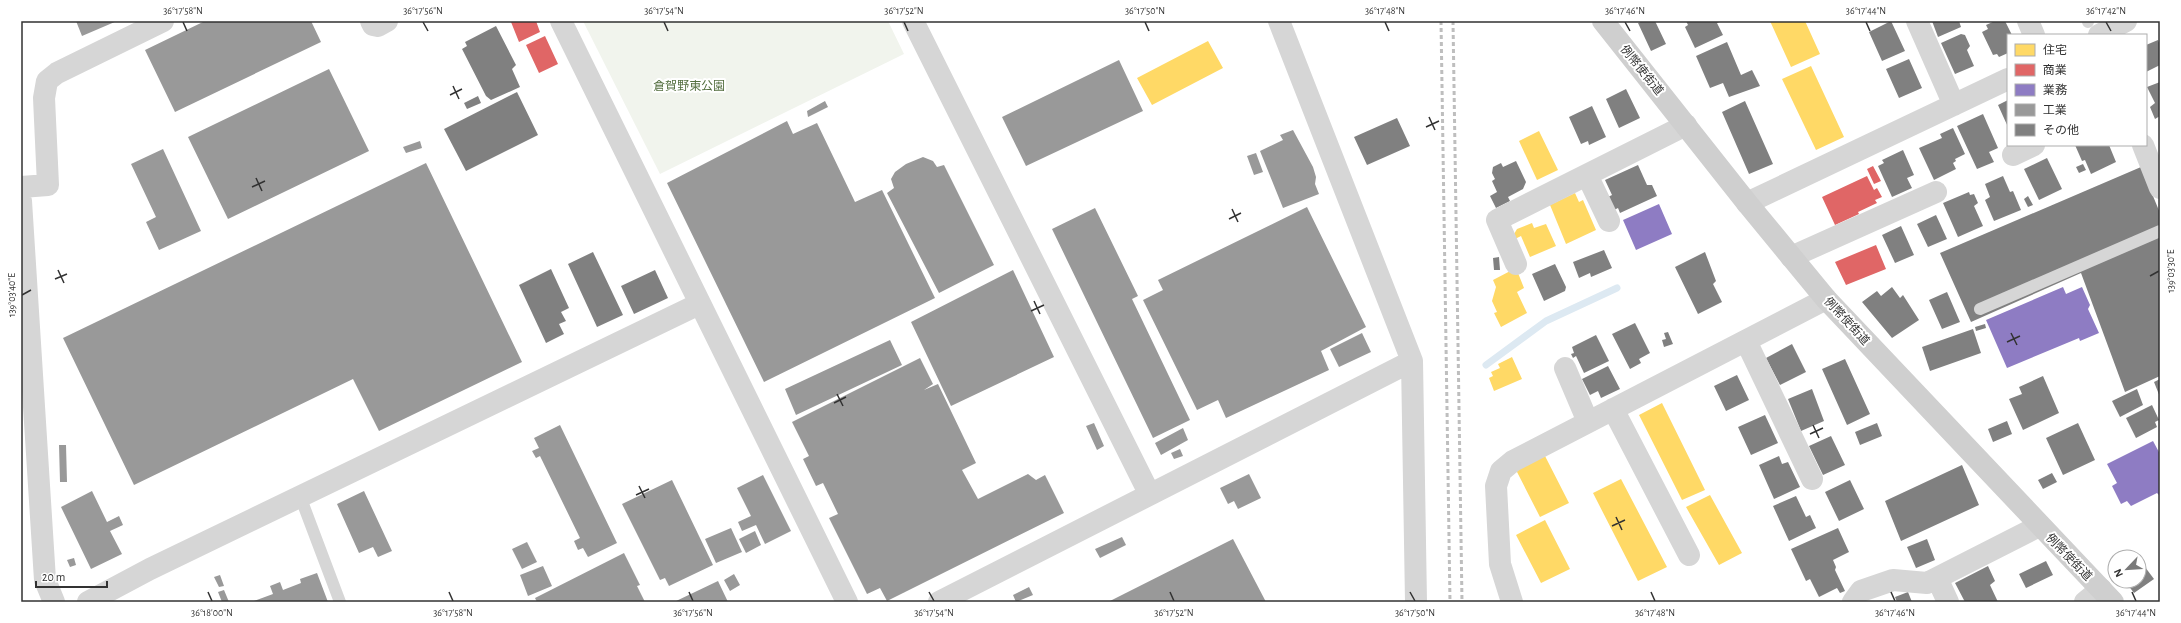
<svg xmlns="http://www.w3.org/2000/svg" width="2181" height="623" viewBox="0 0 2181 623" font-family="'Alegreya Sans','Noto Sans JP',sans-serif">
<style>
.green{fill:#f1f4ed}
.homes{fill:#ffd966}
.shops{fill:#e06666}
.offices{fill:#8e7cc3}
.industry{fill:#999}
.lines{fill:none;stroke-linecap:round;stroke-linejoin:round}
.stream{stroke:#dde9f2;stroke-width:7}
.building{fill:#808080}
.service{stroke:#d6d6d6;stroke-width:12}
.minor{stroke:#d6d6d6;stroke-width:22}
.tertiary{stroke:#d6d6d6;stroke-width:22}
.secondary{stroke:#cfcfcf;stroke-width:22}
.rail{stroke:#bebebe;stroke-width:3;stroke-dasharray:4 3;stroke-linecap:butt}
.ticks{fill:none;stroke:#323232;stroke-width:1.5}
.labels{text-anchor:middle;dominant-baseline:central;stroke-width:4;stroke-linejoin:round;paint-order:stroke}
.street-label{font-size:12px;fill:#323232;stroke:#fff}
.park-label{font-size:12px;fill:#536e3f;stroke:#fff}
.neatline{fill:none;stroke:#323232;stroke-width:1.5}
.ticks-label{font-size:10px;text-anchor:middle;fill:#323232}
</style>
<rect width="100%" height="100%" fill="#fff"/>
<path class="green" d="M583 21H888L904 54 660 174Z"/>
<path class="homes" d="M1770 21H1805L1820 54 1791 67Z
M1208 41 1223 68 1152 105 1137 78Z
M1811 66 1844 137 1816 150 1782 79Z
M1539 131 1558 170 1537 180 1519 141Z
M1575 193 1579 202 1583 200 1596 230 1566 244 1550 205Z
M1532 223 1534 228 1546 224 1556 246 1530 257 1521 236 1515 239 1514 234 1517 229Z
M1516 268 1524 288 1517 292 1527 313 1501 327 1494 313 1497 312 1492 301 1496 287 1493 280Z
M1512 357 1522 379 1494 391 1489 378 1493 376 1491 372 1500 368 1498 364Z
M1662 403 1705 490 1682 500 1639 415Z
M1545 456 1569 503 1540 517 1516 470Z
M1621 479 1667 567 1638 581 1593 493Z
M1710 495 1742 553 1719 565 1686 507Z
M1545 520 1570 569 1541 583 1516 535Z"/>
<path class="shops" d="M513 21H536L540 32 519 42 511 22Z
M545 36 558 64 539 73 526 45Z
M1873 166 1881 181 1874 184 1867 169Z
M1867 176 1874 190 1877 188 1882 197 1875 200 1877 203 1858 212 1859 214 1835 225 1822 197Z
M1876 245 1886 269 1846 285 1835 262Z"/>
<path class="offices" d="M1659 204 1672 234 1636 250 1623 220Z
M2063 287 2066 294 2082 287 2090 305 2088 309 2099 333 2080 341 2079 338 2007 368 1986 320Z
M2153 441 2160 454V496L2157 493 2131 506 2127 501 2121 504 2112 486 2117 483 2107 464Z"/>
<path class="industry" d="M76 21H117L82 36Z
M205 21H311L321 42 175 112 145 50Z
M1119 60 1143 111 1026 166 1002 117Z
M329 69 369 151 228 219 188 137Z
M825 101 828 107 808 117 807 111Z
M787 121 793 134 817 123 855 202 882 190 935 298 764 382 667 183Z
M1293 130 1313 167 1316 177 1315 184 1319 194 1283 208 1260 151 1283 140 1280 135Z
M420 141 422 148 406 153 403 147Z
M163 149 201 231 159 250 146 222 156 217 131 164Z
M1256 153 1263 172 1254 175 1247 156Z
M923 157 933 161 937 167 944 165 994 265 939 293 887 193 894 188 891 179 895 172 906 164Z
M426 163 522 362 379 431 353 379 134 485 63 338Z
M1307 207 1366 327 1321 351 1329 370 1226 418 1218 400 1197 410 1143 300 1163 290 1158 280Z
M1095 208 1138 296 1132 299 1190 420 1153 438 1052 229Z
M1013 270 1054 357 951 406 911 322Z
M1362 333 1371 352 1339 367 1330 349Z
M890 340 902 365 796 415 785 389Z
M920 358 933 384 924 390 938 384 976 463 962 470 978 499 1028 474 1036 480 1045 475 1064 513 887 601 880 588 867 594 829 518 838 514 823 483 816 486 803 459 809 456 792 422Z
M1094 423 1104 446 1097 450 1086 426Z
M560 425 617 543 588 557 583 548 578 550 574 541 580 538 540 456 536 458 532 451 539 448 534 438Z
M1183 428 1188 440 1161 455 1155 443Z
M59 445H66L67 482H60Z
M1180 449 1183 456 1174 459 1171 453Z
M1249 474 1261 498 1238 509 1234 501 1228 504 1220 488Z
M763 475 791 531 765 544 756 525 742 531 738 522 751 516 737 488Z
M672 480 713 565 669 586 665 578 660 580 622 504Z
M92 491 107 522 119 516 123 525 110 531 122 554 91 569 61 507Z
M364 491 392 551 378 557 373 547 359 553 337 504Z
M731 528 742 552 716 563 705 539Z
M755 531 761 545 746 553 739 539Z
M1122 537 1126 545 1100 558 1095 549Z
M1233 539 1266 602H1108Z
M527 542 537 562 522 569 512 549Z
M624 553 640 585 637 586 645 602H537L535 598Z
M74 558 76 565 70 567 67 560Z
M543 566 552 586 528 596 520 575Z
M317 573 328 602H251L273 594 270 586 280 582 283 590 301 583 300 579Z
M734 574 740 585 730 591 724 580Z
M220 575 224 586 219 587 214 577Z
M718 581 728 602H674Z
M1029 587 1033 595 1016 602 1013 595Z
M224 590 229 602H222L218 592Z"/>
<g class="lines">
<path class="stream" d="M1486 365 1546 321 1617 288"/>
</g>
<path class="building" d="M1643 21H1655L1666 44 1651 51 1638 23Z
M1686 21H1722L1717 23 1723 35 1695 48 1685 27 1688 25Z
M1891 21 1905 51 1882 61 1869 32Z
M1932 21H1959L1961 27 1938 37Z
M1995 21H2005L2012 35H2008V53L1999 57 1997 54 1993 55 1982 32 1988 29 1986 25Z
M496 26 516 65 512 69 520 87 491 100 486 96 462 49 467 46 465 42Z
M1961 34 1965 35 1970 46 1967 50 1974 66 1955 74 1941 43Z
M2158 40 2160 45V65L2146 72V45Z
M1727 42 1741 75 1752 70 1760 86 1729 97 1723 83 1710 88 1696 56Z
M1909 59 1922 88 1899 98 1886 69Z
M2160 82V116L2155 119 2150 107 2155 103 2147 87Z
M1626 89 1640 118 1619 128 1606 99Z
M517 92 538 135 466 171 444 129Z
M478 96 481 103 467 109 464 103Z
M2008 100V127L1998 105Z
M1745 101 1773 164 1749 174 1722 112Z
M1592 106 1606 137 1589 145 1588 141 1581 144 1569 117Z
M1983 114 1998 148 1989 152 1994 162 1977 169 1957 126Z
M1397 118 1410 146 1367 165 1354 137Z
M1953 128 1965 154 1955 159 1956 161 1953 163 1956 169 1934 180 1919 148 1942 138 1940 134Z
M2075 145H2109L2116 162 2091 174 2085 160 2082 161Z
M1903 150 1914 175 1907 178 1912 188 1892 197 1878 166 1884 163 1882 160Z
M2047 158 2062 189 2039 200 2024 169Z
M1516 161 1526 182 1523 189 1508 197 1510 201 1496 208 1490 196 1497 192 1492 181 1495 179 1492 173 1493 167 1501 163 1503 167Z
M2083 164 2086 170 2079 173 2076 167Z
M1638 165 1647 185H1652L1657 196 1620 213 1618 208 1614 210 1608 197 1612 195 1605 180Z
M2141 167 2160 213V376L2125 392 2081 273 1971 322 1940 253Z
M2003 176 2010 192 2013 191 2021 210 1994 221 1985 200 1990 197 1985 184Z
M1969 192 1970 195 1974 194 1978 203 1974 206 1983 226 1958 237 1943 203Z
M2028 196 2033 205 2028 207 2024 199Z
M1936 215 1947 239 1928 247 1917 224Z
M1901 226 1914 255 1895 263 1882 235Z
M1604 250 1612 268 1591 277 1590 273 1579 278 1573 262Z
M593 252 623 315 597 327 568 264Z
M1705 252 1716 281 1713 284 1722 302 1698 314 1675 267Z
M1499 257 1500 270H1494L1493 258Z
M1555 264 1566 287 1565 291 1544 301 1532 274Z
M551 269 569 308 561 312 566 321 559 324 564 334 546 343 519 285Z
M655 270 668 298 634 314 621 286Z
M1892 287 1900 298 1903 295 1919 320 1892 338 1862 302 1877 291 1881 296Z
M1947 292 1960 322 1942 329 1929 300Z
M1635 323 1650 353 1639 359 1641 363 1630 369 1612 334Z
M1985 324 1986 328 1976 331 1975 327Z
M1973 329 1981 353 1930 371 1922 347Z
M1668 332 1673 344 1664 347 1662 340 1666 339 1664 333Z
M1596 335 1609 361 1584 373 1576 356 1573 358 1571 354 1574 353 1572 347Z
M1792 344 1806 372 1780 385 1766 358Z
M1845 359 1870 414 1847 425 1822 369Z
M1608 366 1620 389 1601 398 1598 391 1590 395 1582 379Z
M1737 375 1749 400 1726 411 1714 386Z
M2043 376 2059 413 2023 430 2009 399 2022 394 2019 387Z
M2160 379V397L2154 382Z
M1812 389 1824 421 1801 431 1788 399Z
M2137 389 2143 405 2120 417 2112 401Z
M2152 405 2159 420 2155 422 2157 427 2136 438 2126 418Z
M1765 415 1778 443 1751 455 1738 427Z
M2007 421 2012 434 1993 442 1988 429Z
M1877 423 1882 436 1860 445 1855 432Z
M2078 423 2095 460 2063 475 2046 438Z
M1831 436 1845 465 1823 475 1809 446Z
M1779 456 1782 464 1788 462 1800 487 1774 499 1759 465Z
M1962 465 1979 505 1901 541 1885 501Z
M2052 473 2057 482 2043 489 2038 480Z
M1850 480 1864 509 1839 521 1825 492Z
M1796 496 1806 517 1810 515 1816 528 1789 541 1773 506Z
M1838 528 1849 552 1833 560 1836 567 1835 570 1845 591 1840 593 1837 588 1819 597 1810 579 1806 581 1791 549Z
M1927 539 1935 560 1916 568 1907 547Z
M2134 552 2138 557H2126Z
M2139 559 2154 579 2134 593 2125 581H2139Z
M2046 561 2053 575 2026 588 2019 574Z
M1988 566 1995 581 1990 585 1998 602H1965L1955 583Z
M1908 592 1912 602H1897L1895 597Z"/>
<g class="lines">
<path class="service" d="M2088 21V22
M1980 309 2160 231
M300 496 340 602"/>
<path class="minor" d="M371 21 373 25 378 26 387 21
M561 21 847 602
M1917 21 1954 105
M2028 21 2034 35
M2099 35 2126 21
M2143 145 2160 188
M2013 155 2034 145
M1587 175 1609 221
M21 187 48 185 44 98 47 81 57 73 163 21
M21 201 45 580 54 602
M1747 203 2008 79
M1791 257 1936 192
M1516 264 1497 220 1686 125
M1746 341 1812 479
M1565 368 1588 422
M1613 409 1689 555
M1937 578 1948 602
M88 602 150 569 699 304
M1512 602 1500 564 1496 486 1501 471 1513 461 1826 299
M1853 602 1861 591 1893 580 1927 583 2039 526
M2085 602 2101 589"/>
<path class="tertiary" d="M913 21 1149 493
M1279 21 1412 361 1416 602
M939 602 1412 361"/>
<path class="secondary" d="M1603 21 1747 203 1826 299 2113 602"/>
<path class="rail" d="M1441 21 1450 602
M1453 21 1462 602"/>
</g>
<path class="ticks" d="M183 22 187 31M423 22 428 31M664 22 668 31M904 22 908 31M1145 22 1149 31M1385 22 1389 31M1625 22 1630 31M1866 22 1870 31M2106 22 2111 31M453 86 459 99M450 95 462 89M1429 117 1435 130M1426 127 1439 121M256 178 262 191M252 187 265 181M1232 209 1238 222M1229 219 1241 213M58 270 64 283M2150 276 2159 271M55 279 67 274M22 295 31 290M1034 301 1040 314M1031 311 1044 305M2011 333 2017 345M2007 342 2020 336M837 394 843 406M834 403 846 397M1813 425 1819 438M1810 434 1823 428M639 486 645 498M636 495 649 489M1616 517 1622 530M1612 526 1625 520M208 592 212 601M449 592 453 601M689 592 693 601M929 592 934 601M1170 592 1174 601M1410 592 1415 601M1651 592 1655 601M1891 592 1895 601M2132 592 2136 601"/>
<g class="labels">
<g class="street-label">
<text transform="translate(1642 70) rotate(51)">例幣使街道</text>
<text transform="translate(1847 321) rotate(47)">例幣使街道</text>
<text transform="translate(2069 557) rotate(46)">例幣使街道</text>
</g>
<g class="park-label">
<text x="689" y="86">倉賀野東公園</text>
</g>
</g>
<rect width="2181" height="623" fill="none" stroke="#ffffff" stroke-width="44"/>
<rect x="2007" y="34" width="140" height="112" fill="#ffffff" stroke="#adadad"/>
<rect x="2015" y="44" width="20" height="12" fill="#ffd966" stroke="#adadad"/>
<text x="2043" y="54" font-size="12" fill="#323232">住宅</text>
<rect x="2015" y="64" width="20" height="12" fill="#e06666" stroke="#adadad"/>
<text x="2043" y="74" font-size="12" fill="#323232">商業</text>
<rect x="2015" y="84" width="20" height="12" fill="#8e7cc3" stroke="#adadad"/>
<text x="2043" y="94" font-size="12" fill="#323232">業務</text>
<rect x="2015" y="104" width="20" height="12" fill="#999999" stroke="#adadad"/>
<text x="2043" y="114" font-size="12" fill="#323232">工業</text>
<rect x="2015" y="124" width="20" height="12" fill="#808080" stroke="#adadad"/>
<text x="2043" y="134" font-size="12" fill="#323232">その他</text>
<g transform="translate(2127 569) rotate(245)"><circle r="19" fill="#ffffff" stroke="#adadad"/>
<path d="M0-3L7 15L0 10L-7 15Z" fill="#7a7a7a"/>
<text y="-6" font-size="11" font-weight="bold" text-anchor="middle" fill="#323232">N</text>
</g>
<path d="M36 581v6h71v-6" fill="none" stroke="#323232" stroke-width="2"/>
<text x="42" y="581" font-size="12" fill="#323232" stroke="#ffffff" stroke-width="3" paint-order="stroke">20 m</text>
<rect x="22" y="22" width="2137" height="579" class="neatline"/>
<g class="ticks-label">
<text x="183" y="14">36°17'58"N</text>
<text x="423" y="14">36°17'56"N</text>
<text x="664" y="14">36°17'54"N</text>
<text x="904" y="14">36°17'52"N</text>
<text x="1145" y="14">36°17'50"N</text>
<text x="1385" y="14">36°17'48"N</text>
<text x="1625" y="14">36°17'46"N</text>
<text x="1866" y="14">36°17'44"N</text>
<text x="2106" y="14">36°17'42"N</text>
<text transform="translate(2170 271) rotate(-90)" y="4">139°03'30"E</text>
<text transform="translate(11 295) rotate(-90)" y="4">139°03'40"E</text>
<text x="212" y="616">36°18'00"N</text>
<text x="453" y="616">36°17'58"N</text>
<text x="693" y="616">36°17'56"N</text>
<text x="934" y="616">36°17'54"N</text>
<text x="1174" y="616">36°17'52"N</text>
<text x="1415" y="616">36°17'50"N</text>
<text x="1655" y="616">36°17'48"N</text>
<text x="1895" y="616">36°17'46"N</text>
<text x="2136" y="616">36°17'44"N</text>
</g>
</svg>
